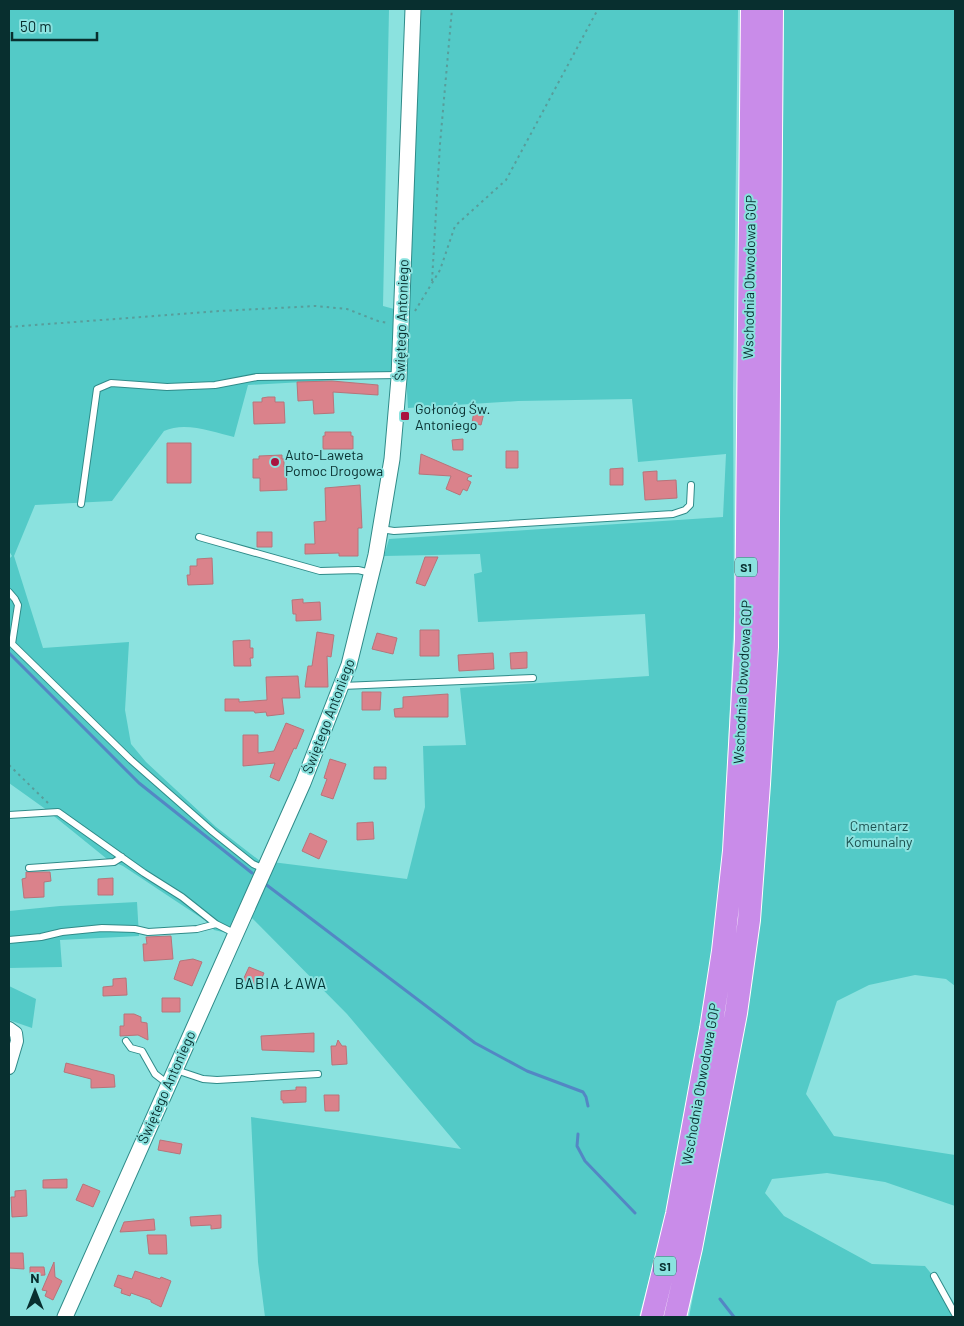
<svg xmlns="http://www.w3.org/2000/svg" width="964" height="1326" viewBox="0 0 964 1326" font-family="Barlow,sans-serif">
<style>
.green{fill:#53cac7}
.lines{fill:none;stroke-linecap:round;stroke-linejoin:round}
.stream{stroke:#5387c4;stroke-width:3}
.building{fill:#da828b;stroke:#b6747a}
.service-casing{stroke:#2f8b89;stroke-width:8}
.minor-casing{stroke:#2f8b89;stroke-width:14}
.tertiary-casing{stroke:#2f8b89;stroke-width:17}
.motorway-casing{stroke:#fff;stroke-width:24}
.path{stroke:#589d9b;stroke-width:2;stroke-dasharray:2.5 4;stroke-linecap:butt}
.service{stroke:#fff;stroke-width:6}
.minor{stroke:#fff;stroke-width:12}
.tertiary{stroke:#fff;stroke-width:15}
.motorway{stroke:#c98ce9;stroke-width:22}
.poi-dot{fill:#aa143e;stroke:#8be2df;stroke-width:2}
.labels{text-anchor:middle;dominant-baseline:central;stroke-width:4;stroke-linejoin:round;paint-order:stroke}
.shield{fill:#8be2df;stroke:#2f6564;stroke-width:1}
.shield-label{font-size:12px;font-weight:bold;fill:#082f2f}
.street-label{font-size:14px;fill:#082f2f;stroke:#8be2df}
.poi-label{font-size:14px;fill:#082f2f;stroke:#8be2df;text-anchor:start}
.park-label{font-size:14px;fill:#1c5150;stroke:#8be2df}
.neighbourhood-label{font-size:15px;letter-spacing:1px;fill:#013535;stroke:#8be2df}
</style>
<rect width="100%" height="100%" fill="#8be2df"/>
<path class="green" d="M9 9H389L383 306 394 309 393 377 248 385 234 437C213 432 185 421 164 431L112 501 35 505 14 556 43 648 129 642 125 710 131 744 146 762 216 827 260 861 227 933 214 930 209 923 123 866 107 859 44 808 9 783V559L12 556 9 551Z
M418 9H738L733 391 734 614 722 882 706 1004 666 1217 639 1317H265L258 1262 251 1117 461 1149 347 1014 251 917 272 862 407 879 425 807 423 746 466 745 460 688 649 676 645 614 478 622 474 574 482 572 480 554 384 556 389 539 723 517 726 454 638 462 632 399 518 401 408 408 405 359Z
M784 9H955V986L946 979 915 975 869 985 837 1001 806 1094 834 1136 955 1155V1206L885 1182 827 1173 772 1179 765 1193 784 1216 872 1264 925 1266 951 1298 955 1305V1317H689L707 1224 778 494 781 367Z
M137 902 139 936 60 940 62 967 9 968V911L60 906Z
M9 986 36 999 32 1028 9 1020Z"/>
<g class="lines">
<path class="stream" d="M9 653 139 783 252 873
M264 883 475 1043 527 1071 583 1092 586 1097 588 1106
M578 1134 577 1146 585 1161 635 1213
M720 1299 734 1317"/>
</g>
<path class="building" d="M332 381 378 385V395L333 392 334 413 314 414 313 400 298 401 297 382Z
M268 397H275V402H284L285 423 254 424 253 402H262V398Z
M474 411 484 413 481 425 472 423Z
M325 432H351V436H353V449H323V436H325Z
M463 439V450H453L452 440Z
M167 443H191V483H167Z
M506 451H518V468H506Z
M421 454 472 476 468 477 467 480 471 482 467 491 463 489 460 495 446 489 451 476 419 474Z
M282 455V459H284V467H286L287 490 260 491V478H253V459H259V456Z
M623 468V485H610V469Z
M657 471V481L676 480 677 498 645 500 643 472Z
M360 485 362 528H358V556H339V553L305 554V544H315L314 522 326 521 325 488Z
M257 532H272V547H257Z
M425 557H438L425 586 416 583Z
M212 558 213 584 188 585 187 575H190V566H197V559Z
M303 599V603L320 602 321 620 296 621V614H293L292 600Z
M420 630H439V656H420Z
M317 632 334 635 331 657 327 656 328 687H305L308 666H312Z
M377 633 397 638 393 654 372 649Z
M250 640V648H253V658H250L251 666H234L233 641Z
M527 652V668L511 669 510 653Z
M493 653 494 669 459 671 458 655Z
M298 676 300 698H282L284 714 267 716 266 712 255 713 254 711H225V699H239V702L267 700 266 677Z
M362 692H381L380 710H362Z
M448 694V717H395L394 709 403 708V697Z
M286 723 304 730 296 749 294 748 279 781 270 777 275 763 243 766V735H258V753L274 751Z
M330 759 346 764 333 799 321 795 327 779 324 778Z
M374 767H386V779H374Z
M373 822 374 839 357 840V823Z
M310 833 327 841 319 859 302 851Z
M26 872H50L51 881 44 882V897L24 898 22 879 26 878Z
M113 878V895H98V879Z
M171 936 173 959 144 961 143 944H147L146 937Z
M193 959 202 962 192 986 174 979 180 961Z
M249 967 264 973 258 987 243 980Z
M126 978 127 995 103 996V987L113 986V979Z
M162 998H180V1012H162Z
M124 1014H134L141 1017V1022L147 1023 148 1040 138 1035 120 1036V1026H124Z
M314 1033V1052L262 1050 261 1036Z
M338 1040 342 1046H346L347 1064 332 1065 331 1046H336Z
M66 1063 114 1075 115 1087 91 1088V1079L64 1072Z
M296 1087H306V1102L283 1103V1100H281V1091L296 1090Z
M324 1095H339V1111H325Z
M160 1140 182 1144 180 1154 158 1150Z
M67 1179V1188H43V1180Z
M83 1184 100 1191 93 1207 76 1200Z
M26 1190 27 1216 12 1217 11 1197H15V1191Z
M221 1215V1228L211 1229V1225L191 1226 190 1217Z
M154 1219 155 1230 120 1232 124 1222Z
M147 1235H166L167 1254H149Z
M9 1253H23L24 1269 9 1268Z
M54 1262 55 1277 62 1281 53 1300 45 1296 47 1291 42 1290Z
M30 1267H44L45 1275 30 1276Z
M135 1271 160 1279 161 1277 171 1281 161 1307 151 1302V1300L131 1293 130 1296 121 1293 122 1289 114 1286 118 1275 132 1279Z"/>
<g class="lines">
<defs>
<path id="service" d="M81 504 97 389 111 383 167 387 215 385 257 377 399 375
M381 529 394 531 673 514 685 510 690 505 691 485
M199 537 320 571 358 570 371 573
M9 592 15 599 18 605 12 644
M9 641 131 760 213 832 253 864 264 869
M342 686 533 678
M9 815 58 812 144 873 182 897 216 924 234 933
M29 868 114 862 122 857
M9 940 41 937 62 932 102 928 135 929 148 932 197 929 216 924
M126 1041 131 1048 142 1051 155 1074 168 1084
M176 1070 203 1079 217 1080 318 1074
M934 1276 955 1314"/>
<path id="minor" d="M9 1028 16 1033 17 1041 9 1068"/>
<path id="tertiary" d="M65 1317 303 783 349 665 376 555 392 459 399 378 413 9"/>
<path id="motorway" d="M652 1317 677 1214 711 1029 723 951 734 851 746 639 752 9
M675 1317 691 1248 736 1013 749 920 759 784 767 647 772 9"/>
</defs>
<use href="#service" class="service-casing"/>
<use href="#minor" class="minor-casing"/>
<use href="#tertiary" class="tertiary-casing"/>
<use href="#motorway" class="motorway-casing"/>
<path class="path" d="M432 281 440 144 452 9
M415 311 440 270 455 226 506 180 598 9
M9 327 220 311 316 306 347 309 378 321 388 323
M9 765 48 803"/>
<use href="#service" class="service"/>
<use href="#minor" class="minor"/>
<use href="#tertiary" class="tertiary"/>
<use href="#motorway" class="motorway"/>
</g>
<g class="poi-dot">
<rect x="400" y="411" width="10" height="10" rx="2.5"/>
<circle cx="275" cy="462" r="5"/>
</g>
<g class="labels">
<g class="shield">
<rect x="735" y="557.5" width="22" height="19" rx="4"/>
<rect x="654" y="1256.5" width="22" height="19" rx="4"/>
</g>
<g class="shield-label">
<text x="746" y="567">S1</text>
<text x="665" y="1266">S1</text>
</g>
<g class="street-label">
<text transform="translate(749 277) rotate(-89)">Wschodnia Obwodowa GOP</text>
<text transform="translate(401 320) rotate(-88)">Świętego Antoniego</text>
<text transform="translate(742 682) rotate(-87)">Wschodnia Obwodowa GOP</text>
<text transform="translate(328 716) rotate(-69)">Świętego Antoniego</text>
<text transform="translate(700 1084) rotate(-80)">Wschodnia Obwodowa GOP</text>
<text transform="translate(166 1087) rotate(-66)">Świętego Antoniego</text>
</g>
<g class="poi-label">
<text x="415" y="408">Gołonóg Św.<tspan x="415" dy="16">Antoniego</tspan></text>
<text x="285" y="454">Auto-Laweta<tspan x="285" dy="16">Pomoc Drogowa</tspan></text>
</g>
<g class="park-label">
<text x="879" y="825">Cmentarz<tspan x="879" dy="16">Komunalny</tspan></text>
</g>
<g class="neighbourhood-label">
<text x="281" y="983">BABIA ŁAWA</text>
</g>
</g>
<rect width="964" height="1326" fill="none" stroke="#082f2f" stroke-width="20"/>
<g transform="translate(35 1291)" stroke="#8be2df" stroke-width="4" paint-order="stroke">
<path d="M0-4L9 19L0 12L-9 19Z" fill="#082f2f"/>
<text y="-8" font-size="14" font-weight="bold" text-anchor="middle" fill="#082f2f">N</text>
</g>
<path d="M12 32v8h85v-8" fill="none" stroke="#082f2f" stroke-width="2.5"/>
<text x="20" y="32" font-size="15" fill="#082f2f" stroke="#8be2df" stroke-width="4" paint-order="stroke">50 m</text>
</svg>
